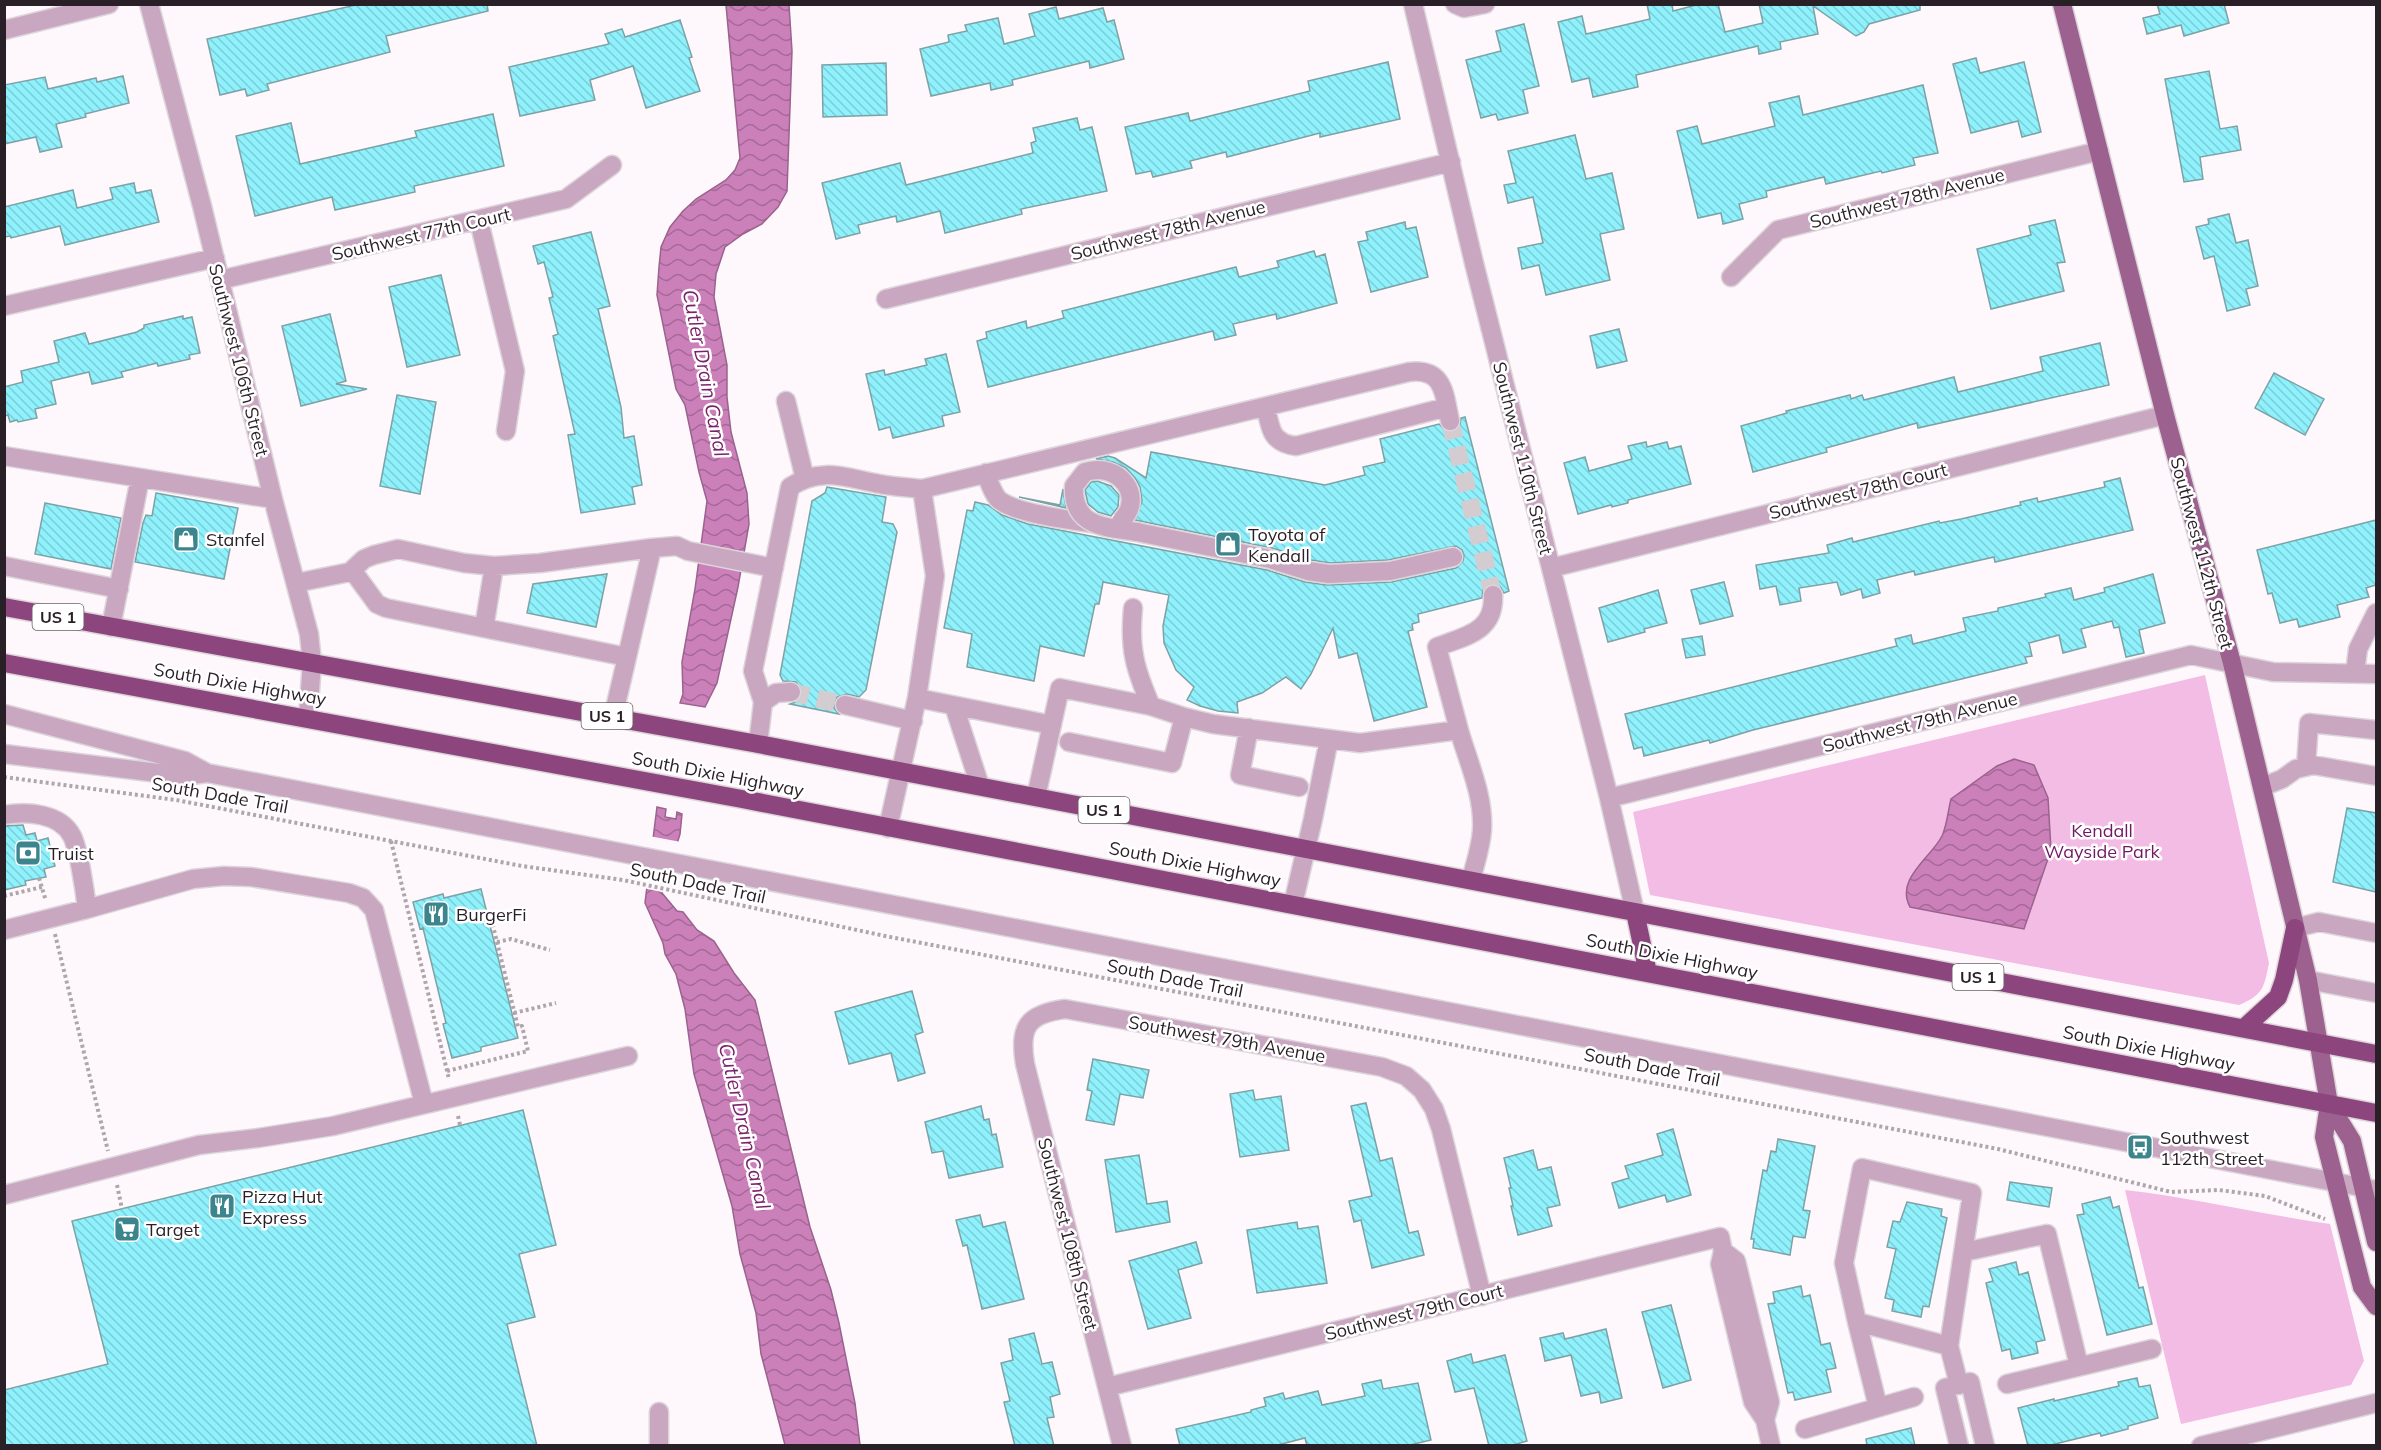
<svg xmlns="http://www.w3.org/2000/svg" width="2381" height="1450" viewBox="0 0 2381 1450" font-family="Mulish,sans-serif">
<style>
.green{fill:#f3bce5}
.water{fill:url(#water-waves);stroke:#9a638e;stroke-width:1.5}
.pier{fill:#fef8fc}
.building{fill:url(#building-back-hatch);stroke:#7ca2a6;stroke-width:1.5}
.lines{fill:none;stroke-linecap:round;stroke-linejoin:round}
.minor-tunnel{stroke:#d3cdd1;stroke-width:18;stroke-dasharray:18 9;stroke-linecap:butt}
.minor-casing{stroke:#dcd5da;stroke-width:21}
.major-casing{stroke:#dcd5da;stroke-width:21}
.highway-casing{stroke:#dcd5da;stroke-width:21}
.path{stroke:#aea6ab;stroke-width:4;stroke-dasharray:3 3;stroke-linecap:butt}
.minor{stroke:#caa7c1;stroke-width:18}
.major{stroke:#9d618f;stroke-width:18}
.highway{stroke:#8c467d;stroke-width:18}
.minor-bridge-casing{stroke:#dcd5da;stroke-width:21;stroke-linecap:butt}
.minor-bridge{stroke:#caa7c1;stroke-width:18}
.labels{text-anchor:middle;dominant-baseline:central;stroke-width:5;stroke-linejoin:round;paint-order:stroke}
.shield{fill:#fff;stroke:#696267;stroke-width:1.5}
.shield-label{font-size:16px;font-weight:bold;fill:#291f26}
.street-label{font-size:18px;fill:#291f26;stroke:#fff}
.poi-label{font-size:18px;fill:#291f26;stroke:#fff;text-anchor:start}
.park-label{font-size:18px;fill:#721863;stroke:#fff}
.water-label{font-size:20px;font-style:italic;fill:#7b226b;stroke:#fff}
</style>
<defs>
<pattern id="water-waves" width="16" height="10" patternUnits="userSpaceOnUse" patternTransform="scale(1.5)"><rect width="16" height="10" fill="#cb80ba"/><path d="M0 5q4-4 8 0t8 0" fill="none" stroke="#a56897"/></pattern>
<pattern id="building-back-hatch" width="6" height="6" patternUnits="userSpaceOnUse" patternTransform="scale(1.5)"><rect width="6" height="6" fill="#8ef1fc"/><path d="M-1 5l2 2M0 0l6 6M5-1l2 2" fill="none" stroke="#7aced8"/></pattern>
</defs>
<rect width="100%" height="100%" fill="#fef8fc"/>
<path class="green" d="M2205 675 2269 963C2264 988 2263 995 2239 1005L1650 895 1633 812Z
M2125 1190C2194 1198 2261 1214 2330 1224L2364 1361 2351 1385 2181 1424Z"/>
<path class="water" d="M726 5H789L792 51 787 191 778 207 762 224 743 234 725 247 716 274 714 297 727 365V397L731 432 747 493 749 524 738 587 717 683 705 707 680 703 683 694 682 662 695 589 707 501 699 472 685 405 676 389 657 295 659 267 661 247 670 227 683 211 696 199 726 180 735 170 740 158Z
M2014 759 2034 765 2048 798 2051 850 2024 929 1910 907C1895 879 1930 859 1942 836 1947 825 1948 811 1951 799L1997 766Z
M657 807 666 809 665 817 676 819 677 812 682 814 680 834 662 893 677 911 683 912 697 930 714 941 734 973 755 1000 810 1227 831 1290 839 1323 855 1403 860 1445H785L761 1354 756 1313 740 1254 732 1206 694 1074 685 1009 676 974 665 954 663 943 645 903Z"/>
<path class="pier" d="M649 836 681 842 666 893 643 888Z"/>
<path class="building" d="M360 4H487L488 11 386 36 390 52 267 84 269 90 247 96 245 89 220 95 207 39Z
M1647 4H1672L1673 11 1700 4H1718L1725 32 1763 23 1759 4H1920V10L1869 24 1864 32 1856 36 1813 6 1818 34 1780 42 1781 49 1759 54 1758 46 1636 75 1638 87 1593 97 1589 78 1572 82 1558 22 1582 16 1586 34 1650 19Z
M2157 4H2224L2229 23 2184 36 2181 25 2147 34 2143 18 2160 14Z
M1056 7 1059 19 1103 8 1107 22 1114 20 1124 59 1090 68 1089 61 1012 80 1013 85 991 90 990 83 931 96 920 49 949 42 948 35 967 31 965 25 998 18 1004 44 1035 36 1029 14Z
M680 20 692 57 689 58 700 91 646 108 633 66 590 80 595 100 520 116 509 67 609 44 605 34 622 29 625 37Z
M1524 24 1539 86 1523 90 1528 113 1498 120 1496 114 1481 118 1466 60 1501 51 1496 31Z
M1976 58 1980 73 2024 62 2041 132 2022 137 2018 121 1971 133 1953 64Z
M1388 62 1400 119 1320 137V133L1227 157 1226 152 1190 161 1192 168 1153 177 1151 171 1136 174 1125 127 1188 113 1190 121 1310 91 1308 81Z
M886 63 887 115 823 117 822 65Z
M2209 71 2220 129 2237 126 2241 150 2200 157 2203 179 2184 182 2165 79Z
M123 76 129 103 85 114 86 117 56 124 62 147 40 152 36 137 4 144V85L45 77 48 89 96 78 97 82Z
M1923 85 1938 153 1913 158 1915 165 1882 173 1881 171 1826 184 1824 177 1766 191 1767 197 1739 204 1743 219 1723 224 1721 213 1698 218 1677 131 1697 126 1702 144 1775 126 1769 103 1799 96 1803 115Z
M493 114 504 166 414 186 415 192 335 210 332 197 255 216 236 136 291 123 300 164 417 137 415 131Z
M1077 118 1080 130 1092 127 1107 191 1021 209 1022 214 945 233 940 211 897 222 896 216 858 225 860 233 836 239 822 183 900 163 906 185 1033 153 1031 143 1036 141 1033 128Z
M1575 135 1586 179 1612 173 1624 229 1600 234 1610 280 1546 295 1539 265 1522 269 1518 248 1543 243 1533 197 1508 203 1504 185 1516 183 1508 151Z
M134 183 136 193 151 190 159 222 65 245 60 226 11 238 10 236 4 237V207L73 190 77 208 113 199 110 188Z
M2229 214 2236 243 2248 240 2258 286 2246 289 2250 305 2227 311 2214 256 2204 259 2196 227 2209 224 2208 219Z
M2055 220 2065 262 2057 263 2064 291 1991 309 1977 249 2031 235 2029 226Z
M1405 222 1406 229 1416 227 1428 277 1371 292 1358 242 1368 240 1366 232Z
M591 232 610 306 598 309 621 407 624 438 634 436 642 485 632 487 635 504 581 513 568 435 575 434 553 336 558 334 549 298 553 297 544 262 538 264 533 246Z
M1314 251 1316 257 1325 254 1337 303 1277 319 1276 314 1233 324 1236 335 1215 340 1213 331 988 387 977 341 987 338 986 332 1026 321 1027 328 1064 318 1062 311 1236 267 1239 277 1279 267 1277 261Z
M441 275 460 355 407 367 389 287Z
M330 314 346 381 336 384 367 389 301 406 282 326Z
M183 316V319L192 317 200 353 189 355 190 359 158 366 157 363 121 372 123 377 92 384 89 372 51 381 56 404 35 409 37 418 18 422 17 420 10 422 8 415 4 416V387L23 382 21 371 59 362 54 341 85 333 89 344 137 332 144 328V325Z
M1619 329 1627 361 1597 368 1590 336Z
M2100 343 2109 385 1918 428 1917 423 1826 448 1827 452 1753 472 1741 426 1787 413 1786 411 1850 395 1851 399 1862 395 1864 400 1954 377 1958 392 2043 371 2040 357Z
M946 354 960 412 942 416 944 426 893 438 890 427 879 430 866 374 884 370 885 375 927 365 925 359Z
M2274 373 2324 399 2305 435 2255 408Z
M397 395 436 402 420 494 380 486Z
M1465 417 1509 591 1504 593 1499 585H1488L1483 589 1482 598 1418 614 1419 622 1412 624 1413 630 1408 631 1427 707 1374 721 1357 653 1339 658 1333 628 1311 674 1301 689 1286 677 1262 693 1237 702 1238 713 1218 711 1200 706 1187 700 1194 687 1176 670 1164 643 1163 626 1169 595 1103 582 1099 604H1095L1084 656 1040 646 1034 681 967 667 972 634 944 628 967 510 973 511 975 502 988 505 1002 515 1028 524 1267 570 1305 582 1327 585 1391 582 1456 568 1463 561 1464 555 1462 550 1456 546 1388 560 1330 563 1311 560 1272 548 1135 520 1142 501 1140 487 1135 478 1126 468 1113 462 1096 459 1108 456 1115 458 1146 478 1151 452 1325 485 1365 475 1363 467 1385 462 1380 439 1439 424 1446 431 1453 432 1460 425 1461 418Z
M1646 442 1647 447 1667 442 1669 449 1681 446 1691 484 1628 500V503L1612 507 1611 505 1578 514 1564 463 1585 457 1589 471 1632 459 1628 446Z
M2120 478 2133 530 1995 562 1994 557 1915 575 1914 571 1877 580 1880 593 1863 598 1861 589 1841 595 1837 582 1799 588 1801 601 1780 605 1776 586 1760 589 1756 565 1829 553 1827 545 1852 538 1853 542 1939 521 1940 523 1961 519 2021 505 2020 502 2037 498 2038 502 2105 487 2104 482Z
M1097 481 1111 486 1119 495 1118 507 1111 516 1098 512 1088 504 1085 490 1091 482Z
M827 487 886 497 882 522 893 524 897 532 866 690 859 697 847 694 837 697 834 708 839 714 790 704 798 701 802 691 796 682 783 681 780 675 812 501 825 493Z
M1063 489 1066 508 1019 497 1060 505Z
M156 493 238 508 224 579 135 562 143 523 146 515 152 516Z
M45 503 121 518 111 569 35 554Z
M2376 520V585L2366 588 2369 597 2337 605 2340 617 2299 627 2297 619 2280 623 2272 593 2268 594 2257 550Z
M607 574 596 627 527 613 533 584Z
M2153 574 2165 623 2139 630 2144 653 2126 657 2119 627 2114 628 2112 621 2081 629 2086 647 2063 653 2059 635 2029 643 2032 656 2025 657 2027 663 1753 730 1710 743 1709 740 1644 756 1642 747 1634 749 1625 714 1897 646 1895 639 1911 635 1913 644 1966 631 1963 618 1998 611V608L2046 597 2045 594 2071 588 2074 600 2105 592 2104 588Z
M1724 582 1733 616 1700 624 1691 590Z
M1658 590 1667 623 1644 629 1645 632 1608 642 1599 608Z
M1702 636 1705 655 1686 658 1682 639Z
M2347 808 2376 813V892L2333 882Z
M23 825 26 835 35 833 37 841 48 838 55 866 44 869 46 877 25 881 26 885 4 890V826Z
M481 889 518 1038 481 1047V1051L452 1058 443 1024 446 1023 423 928 420 929 413 902 443 894 444 898Z
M912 991 923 1032 915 1035 925 1073 898 1081 891 1053 849 1064 835 1012Z
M1093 1059 1149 1070 1143 1098 1120 1094 1114 1125 1086 1120 1092 1091 1087 1090Z
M1253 1090 1255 1100 1281 1096 1289 1150 1240 1157 1230 1094Z
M1366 1103 1380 1161 1392 1158 1409 1233 1418 1231 1424 1255 1372 1268 1361 1220 1354 1222 1349 1201 1372 1196 1351 1106Z
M981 1106 984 1120 989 1119 992 1135 996 1134 1003 1167 949 1178 943 1151 932 1153 925 1122Z
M523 1110 556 1245 519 1254 535 1317 507 1324 537 1446H4V1390L108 1364 72 1221Z
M1673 1129 1691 1195 1667 1202 1665 1195 1619 1208 1612 1183 1629 1178 1625 1166 1663 1155 1657 1134Z
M1778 1139 1815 1146 1803 1210 1810 1211 1805 1238 1793 1236 1790 1255 1753 1248 1754 1239H1751L1763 1170 1767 1171 1771 1151 1776 1152Z
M1533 1150 1538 1170 1551 1167 1560 1205 1547 1208 1552 1226 1518 1235 1511 1206H1513L1509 1188H1511L1504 1158Z
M1139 1155 1147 1204 1167 1201 1170 1222 1116 1232 1105 1160Z
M2010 1182 2052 1188 2049 1207 2007 1200Z
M2110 1197 2113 1208 2119 1206 2139 1288 2143 1287 2152 1324 2107 1335 2077 1215 2084 1214 2082 1204Z
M1907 1202 1942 1209 1941 1216 1947 1218 1929 1307 1923 1306 1921 1317 1892 1311 1894 1300 1885 1298 1896 1249 1887 1247 1893 1221 1900 1222Z
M980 1215 983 1227 1005 1222 1024 1299 982 1309 967 1245 963 1246 956 1220Z
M1297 1222 1298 1229 1318 1226 1327 1283 1257 1293 1247 1230Z
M1196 1242 1202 1263 1178 1270 1191 1318 1148 1329 1129 1261Z
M2016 1262 2019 1275 2028 1272 2045 1340 2036 1342 2038 1353 2012 1359 2010 1349 2002 1351 1986 1283 1993 1281 1989 1269Z
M1801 1286 1803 1297 1810 1295 1821 1345 1830 1343 1836 1368 1826 1370 1831 1392 1795 1400 1793 1392 1788 1393 1768 1304 1775 1303 1773 1292Z
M1671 1305 1691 1380 1663 1388 1642 1312Z
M1606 1329 1622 1398 1601 1403 1599 1392 1581 1396 1571 1355 1545 1361 1540 1338 1563 1333 1565 1339Z
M1034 1333 1042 1364 1052 1362 1060 1394 1050 1397 1054 1417 1047 1418 1054 1446H1015L1004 1402 1010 1401 1001 1363 1013 1360 1009 1339Z
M1471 1354 1473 1363 1505 1355 1527 1441 1510 1446H1489L1474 1388 1455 1392 1447 1361Z
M2137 1378 2139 1387 2150 1385 2158 1418 2128 1426V1429L2101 1436 2100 1433 2047 1446H2028L2018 1408 2054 1399V1401L2119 1386 2118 1382Z
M1381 1380 1383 1389 1418 1383 1431 1440 1406 1446H1307L1305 1438 1274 1446H1180L1176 1429 1251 1412V1410L1266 1406 1264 1398 1283 1393 1285 1399 1318 1391 1322 1405 1365 1396 1362 1384Z
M1911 1428 1915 1446H1867L1866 1439Z"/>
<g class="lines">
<path class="minor-tunnel" d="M1450 421 1493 595
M791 692 845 705"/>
<defs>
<path id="minor" d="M149 4 202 206 273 499 309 634 312 662 308 718
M1413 4 1474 263 1609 798 1635 912
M1455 4 1464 8 1485 4
M4 30 109 4
M479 221 515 371 506 431
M1731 277 1778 230 2099 151
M220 280 566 199 612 165
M886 299 1451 162
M4 306 215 258
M786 401 805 479
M1266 407C1270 428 1271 443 1296 446L1447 407
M4 456 273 499
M986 473C989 482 992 492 998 499 1014 514 1076 521 1098 524
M1137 532 1270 559 1308 571 1329 574 1390 571 1453 557
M652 548 677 546 688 551 774 568
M4 566 119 589
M1551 568 2165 415
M350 572 364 559 374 555 398 549 464 563 494 566 484 628
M296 583 350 572 355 574 377 604 386 608 627 657 652 548 540 563 494 566
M1133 608C1129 649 1135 669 1151 706
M111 627 140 478
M2355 673 2358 649 2376 613
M917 698 1052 725
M763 702 776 693 791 692
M845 705 913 721
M954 706 980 786
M4 714 185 761 207 773
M613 717 627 657
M1249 728 1240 775 1299 787
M1459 730C1468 762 1484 795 1482 830 1481 847 1475 864 1471 880
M1069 742 1172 763 1184 717
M758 744 763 702 753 671 790 487C821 466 846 478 880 484 893 487 908 487 922 489
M4 754 183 776 207 773 2376 1190
M2306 766 2309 723 2376 730
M2262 787 2282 779 2296 769 2313 765 2376 776
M1036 797 1060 688 1151 706 1184 717 1213 724 1360 743 1459 730 1437 647C1465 636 1495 632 1493 595
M1609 798 2191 655 2273 672 2376 674
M4 815C27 811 60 813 72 836 79 850 85 892 87 909
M888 828 917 698 935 576 922 489 1409 372C1444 368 1444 393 1450 421
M1293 904 1313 819 1329 739
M2295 928 2319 922 2376 933
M4 930 87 909 193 879 224 876 251 877 349 893 363 898 374 910 424 1104
M2308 980 2376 993
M4 1195 199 1145 258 1138 333 1126 628 1056
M1723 1251 1736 1261 1770 1402 1765 1420
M1964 1252 2047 1234 2079 1366
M1857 1322 1878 1407
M1949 1346 1857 1322 1844 1263 1862 1168 1972 1193 1949 1346 1959 1385
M2007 1384 2152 1349
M1107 1387 1720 1237 1723 1251 1720 1264 1753 1402 1765 1420 1771 1446
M659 1412V1446
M1805 1429 1914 1397
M1122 1446 1025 1064C1019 1027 1027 1014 1065 1009L1382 1067 1406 1076 1422 1090 1434 1109 1441 1129 1482 1296
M1959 1446 1945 1388 1970 1382 1985 1446
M2201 1446 2376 1403"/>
<path id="major" d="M2062 4 2165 415 2232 663 2308 980 2329 1104 2324 1137 2362 1287 2376 1306
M2329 1104 2352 1141 2376 1242"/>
<path id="highway" d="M4 607 758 744 2376 1054
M4 663 742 799 2376 1113
M1635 912 1648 973
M2244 1028 2278 997 2284 980 2295 928"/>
</defs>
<use href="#minor" class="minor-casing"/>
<use href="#major" class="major-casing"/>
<use href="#highway" class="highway-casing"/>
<path class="path" d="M4 777 176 800 522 866 623 880 885 936 1998 1149 2171 1192 2219 1190 2265 1196 2325 1219
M391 841 449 1079
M39 878 46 901
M4 896 42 887
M55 934 108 1151
M497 942 511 939 550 950
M514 1013 556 1003
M447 1071 528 1051 522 1026 518 1027 493 926
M458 1116 460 1125
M117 1185 122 1209"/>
<use href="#minor" class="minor"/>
<use href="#major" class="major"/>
<use href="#highway" class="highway"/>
<defs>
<path id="minor-bridge" d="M1121 521C1146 497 1119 461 1085 472L1074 486C1072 527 1105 527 1137 532"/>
</defs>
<use href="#minor-bridge" class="minor-bridge-casing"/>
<use href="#minor-bridge" class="minor-bridge"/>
</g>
<defs>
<symbol id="shop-square" viewBox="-11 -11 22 22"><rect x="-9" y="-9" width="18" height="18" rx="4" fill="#3d858c" stroke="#fff"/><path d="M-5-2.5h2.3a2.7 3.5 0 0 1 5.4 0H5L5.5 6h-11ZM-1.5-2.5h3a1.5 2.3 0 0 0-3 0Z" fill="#fff"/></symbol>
<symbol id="bank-square" viewBox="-11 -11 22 22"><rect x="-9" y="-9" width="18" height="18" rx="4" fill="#3d858c" stroke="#fff"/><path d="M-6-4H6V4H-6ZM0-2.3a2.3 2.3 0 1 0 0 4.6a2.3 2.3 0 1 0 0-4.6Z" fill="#fff"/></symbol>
<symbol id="restaurant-square" viewBox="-11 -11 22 22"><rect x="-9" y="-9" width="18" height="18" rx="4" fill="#3d858c" stroke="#fff"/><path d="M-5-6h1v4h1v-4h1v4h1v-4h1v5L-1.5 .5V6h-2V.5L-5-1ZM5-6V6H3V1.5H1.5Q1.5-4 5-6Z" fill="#fff"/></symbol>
<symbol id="bus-square" viewBox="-11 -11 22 22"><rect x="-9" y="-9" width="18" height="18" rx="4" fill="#3d858c" stroke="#fff"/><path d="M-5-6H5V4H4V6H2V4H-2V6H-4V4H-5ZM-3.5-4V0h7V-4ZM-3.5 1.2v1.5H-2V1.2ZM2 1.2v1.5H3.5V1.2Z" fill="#fff"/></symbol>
<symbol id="supermarket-square" viewBox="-11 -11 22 22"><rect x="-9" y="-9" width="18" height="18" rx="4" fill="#3d858c" stroke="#fff"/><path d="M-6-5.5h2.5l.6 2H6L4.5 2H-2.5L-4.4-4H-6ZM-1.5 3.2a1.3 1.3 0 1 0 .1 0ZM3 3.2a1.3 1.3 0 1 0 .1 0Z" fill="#fff"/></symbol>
</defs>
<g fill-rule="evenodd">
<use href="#shop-square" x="171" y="524" width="30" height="30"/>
<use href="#shop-square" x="1213" y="529" width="30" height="30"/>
<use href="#bank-square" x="13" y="838" width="30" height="30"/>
<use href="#restaurant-square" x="421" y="899" width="30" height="30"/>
<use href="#bus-square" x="2125" y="1132" width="30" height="30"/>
<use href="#restaurant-square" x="207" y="1191" width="30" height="30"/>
<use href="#supermarket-square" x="112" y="1214" width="30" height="30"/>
</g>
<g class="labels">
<g class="shield">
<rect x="32.5" y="604" width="51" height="26" rx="4.5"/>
<rect x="581.5" y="703" width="51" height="26" rx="4.5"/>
<rect x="1078.5" y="797" width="51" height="26" rx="4.5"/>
<rect x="1952.5" y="964" width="51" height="26" rx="4.5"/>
</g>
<g class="shield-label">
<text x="58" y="617">US 1</text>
<text x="607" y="716">US 1</text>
<text x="1104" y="810">US 1</text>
<text x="1978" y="977">US 1</text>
</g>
<g class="street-label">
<text transform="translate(1907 198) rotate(-14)">Southwest 78th Avenue</text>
<text transform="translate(1168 230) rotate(-14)">Southwest 78th Avenue</text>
<text transform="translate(421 234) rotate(-13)">Southwest 77th Court</text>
<text transform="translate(239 360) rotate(76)">Southwest 106th Street</text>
<text transform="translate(1523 458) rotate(76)">Southwest 110th Street</text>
<text transform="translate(1858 491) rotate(-14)">Southwest 78th Court</text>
<text transform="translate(2202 553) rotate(75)">Southwest 112th Street</text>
<text transform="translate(240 684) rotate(10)">South Dixie Highway</text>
<text transform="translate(1920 722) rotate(-14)">Southwest 79th Avenue</text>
<text transform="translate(718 774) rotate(11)">South Dixie Highway</text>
<text transform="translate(220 795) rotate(10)">South Dade Trail</text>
<text transform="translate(1195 864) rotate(11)">South Dixie Highway</text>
<text transform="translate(698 883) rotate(12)">South Dade Trail</text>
<text transform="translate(1672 956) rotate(11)">South Dixie Highway</text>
<text transform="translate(1175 978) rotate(11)">South Dade Trail</text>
<text transform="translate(1227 1039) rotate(10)">Southwest 79th Avenue</text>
<text transform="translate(2149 1048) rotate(11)">South Dixie Highway</text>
<text transform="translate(1652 1067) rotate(11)">South Dade Trail</text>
<text transform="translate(1068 1234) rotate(76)">Southwest 108th Street</text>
<text transform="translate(1414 1312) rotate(-14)">Southwest 79th Court</text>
</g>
<g class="poi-label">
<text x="1248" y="534">Toyota of<tspan x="1248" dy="21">Kendall</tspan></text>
<text x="206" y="539">Stanfel</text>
<text x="48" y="853">Truist</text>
<text x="456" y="914">BurgerFi</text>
<text x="2160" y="1137">Southwest<tspan x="2160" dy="21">112th Street</tspan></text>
<text x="242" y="1196">Pizza Hut<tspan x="242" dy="21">Express</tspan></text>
<text x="146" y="1229">Target</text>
</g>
<g class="park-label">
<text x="2102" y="830">Kendall<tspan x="2102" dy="21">Wayside Park</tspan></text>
</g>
<g class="water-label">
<text transform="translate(706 373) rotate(79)">Cutler Drain Canal</text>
<text transform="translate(745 1126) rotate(77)">Cutler Drain Canal</text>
</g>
</g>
<rect width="2381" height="1450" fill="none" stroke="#291f26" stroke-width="12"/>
</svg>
